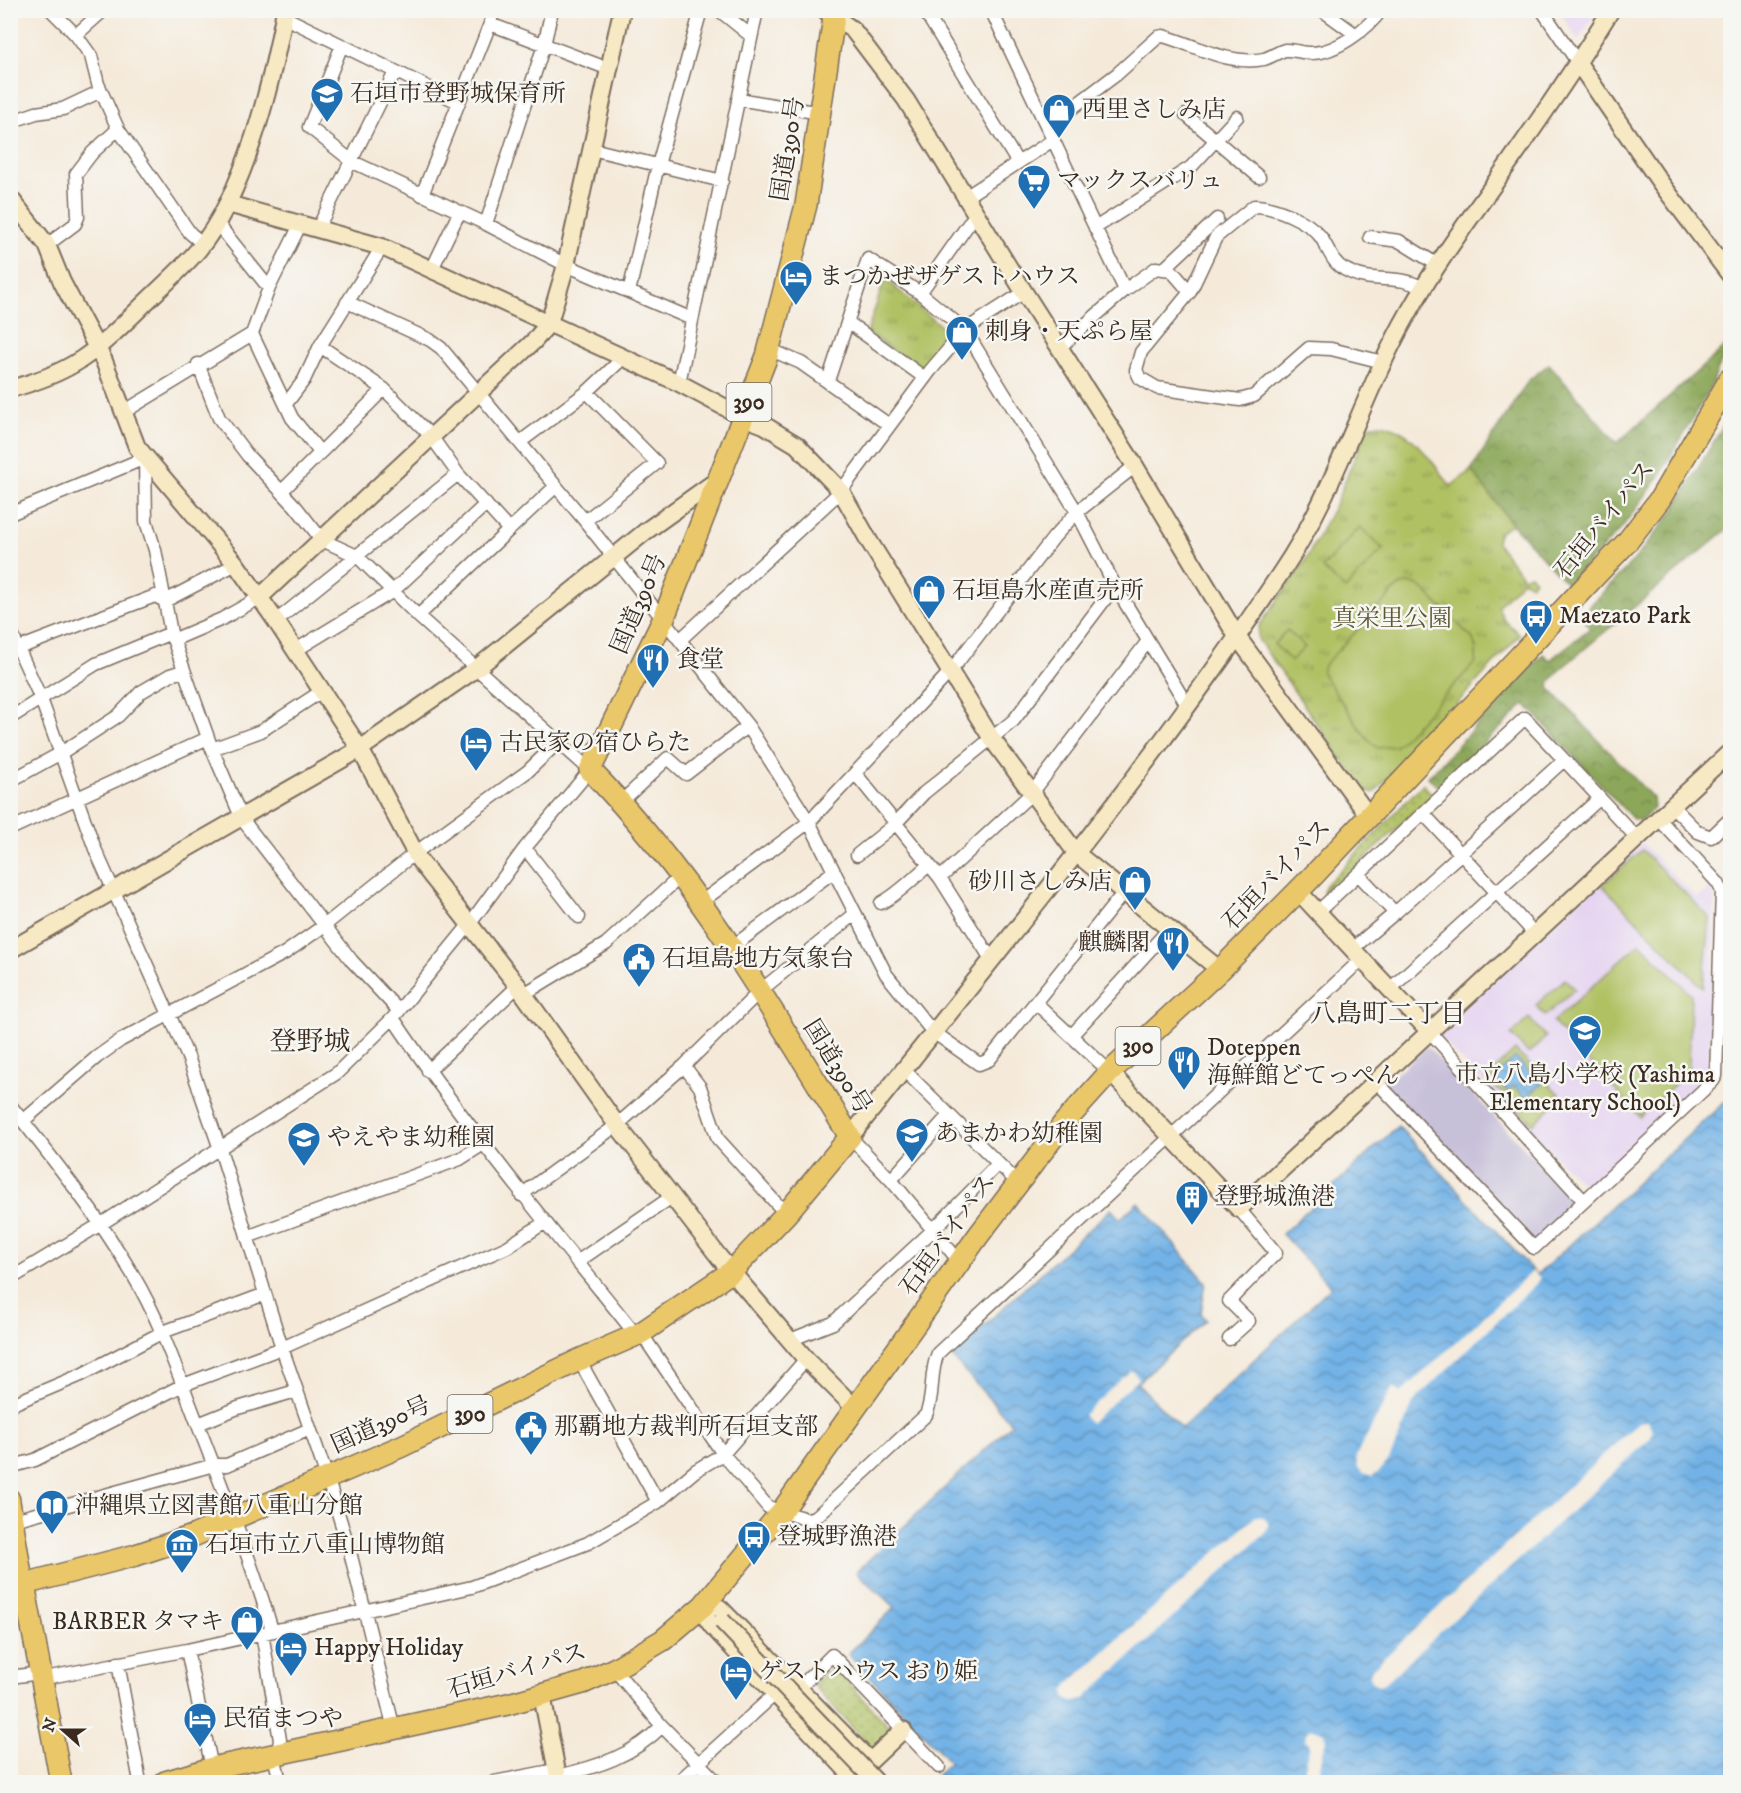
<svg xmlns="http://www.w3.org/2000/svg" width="1741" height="1793" viewBox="0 0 1741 1793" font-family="'IM FELL DW Pica','Noto Serif JP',serif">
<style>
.built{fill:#e5d3f1}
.industrial{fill:#c7c0d9}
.grass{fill:url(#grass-dots);stroke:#767641;stroke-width:1.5}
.forest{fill:url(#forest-crowns);stroke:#64683c;stroke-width:1.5}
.park{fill:url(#park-tufts);stroke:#767641;stroke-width:1.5}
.garden{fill:#b0c164;stroke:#767641;stroke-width:1.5}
.water{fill:url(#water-waves);stroke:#566e82;stroke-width:1.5}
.pier{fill:#f5eada}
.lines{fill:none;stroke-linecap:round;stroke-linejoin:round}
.street-casing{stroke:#7c6d60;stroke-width:15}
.secondary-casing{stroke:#7c6d60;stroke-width:20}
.primary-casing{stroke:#7c6d60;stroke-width:21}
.highway-casing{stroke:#7c6d60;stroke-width:24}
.street{stroke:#fff;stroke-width:12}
.secondary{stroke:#f7e9c3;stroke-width:16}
.primary{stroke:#eac769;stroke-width:18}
.highway{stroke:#eac769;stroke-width:21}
.secondary-bridge-casing{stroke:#7c6d60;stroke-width:20;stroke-linecap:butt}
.secondary-bridge{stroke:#f7e9c3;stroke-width:16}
.labels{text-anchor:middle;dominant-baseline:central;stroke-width:5;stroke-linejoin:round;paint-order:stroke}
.shield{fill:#f6f6f2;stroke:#73675e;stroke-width:1.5}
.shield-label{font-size:22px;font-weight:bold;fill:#3b2a1e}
.poi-label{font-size:24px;fill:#3b2a1e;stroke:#f6f6f2;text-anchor:start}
.street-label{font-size:24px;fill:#3b2a1e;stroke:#f6f6f2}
.park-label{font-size:24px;fill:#5e5733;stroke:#f6f6f2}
.neighbourhood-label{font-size:26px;fill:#3b2a1e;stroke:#f6f6f2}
.quarter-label{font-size:27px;fill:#3b2a1e;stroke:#f6f6f2}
</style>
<defs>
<pattern id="grass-dots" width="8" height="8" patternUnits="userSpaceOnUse" patternTransform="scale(1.5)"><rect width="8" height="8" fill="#b0c164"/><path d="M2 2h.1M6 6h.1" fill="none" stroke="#909d52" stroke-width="1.8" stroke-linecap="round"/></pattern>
<pattern id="forest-crowns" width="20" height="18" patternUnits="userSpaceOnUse" patternTransform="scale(1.5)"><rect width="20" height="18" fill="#8ca75a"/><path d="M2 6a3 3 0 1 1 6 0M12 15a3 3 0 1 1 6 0" fill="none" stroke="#74884a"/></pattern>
<pattern id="park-tufts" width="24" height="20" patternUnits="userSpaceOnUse" patternTransform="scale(1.5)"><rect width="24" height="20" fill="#b0c164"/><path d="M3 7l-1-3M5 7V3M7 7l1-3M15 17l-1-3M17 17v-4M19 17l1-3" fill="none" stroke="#909d52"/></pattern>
<pattern id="water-waves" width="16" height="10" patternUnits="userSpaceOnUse" patternTransform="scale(1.5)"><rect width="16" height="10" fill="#72b2e6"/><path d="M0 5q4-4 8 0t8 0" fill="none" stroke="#5f91ba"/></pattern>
</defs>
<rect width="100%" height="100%" fill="#f6f6f2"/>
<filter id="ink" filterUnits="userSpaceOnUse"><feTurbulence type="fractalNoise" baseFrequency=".0167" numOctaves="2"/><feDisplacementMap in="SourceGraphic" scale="12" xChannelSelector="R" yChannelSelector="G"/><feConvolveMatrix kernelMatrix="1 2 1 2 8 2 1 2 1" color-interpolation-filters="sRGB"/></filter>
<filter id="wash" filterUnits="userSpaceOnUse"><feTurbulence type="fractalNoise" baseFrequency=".008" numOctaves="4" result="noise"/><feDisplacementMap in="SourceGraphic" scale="24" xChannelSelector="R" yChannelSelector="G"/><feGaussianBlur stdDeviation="1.35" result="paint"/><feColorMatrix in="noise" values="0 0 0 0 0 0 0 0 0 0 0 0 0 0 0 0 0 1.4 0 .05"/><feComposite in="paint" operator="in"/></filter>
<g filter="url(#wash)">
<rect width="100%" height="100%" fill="#f5eada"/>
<path class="built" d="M1560 11H1597L1578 41Z
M1642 843 1697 898 1711 887 1715 896 1709 1081 1589 1191 1440 1038V1030Z"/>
<path class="industrial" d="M1427 1046 1577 1203 1535 1243 1385 1084Z"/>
<path class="grass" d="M1423 784 1432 795 1326 896 1323 891 1326 885Z
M833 1666 894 1732 874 1751 813 1685Z"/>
<path class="forest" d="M1730 342 1710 388 1659 477 1621 529 1567 584 1512 524 1471 470 1528 381 1549 364 1617 443Z
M1730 414V527L1563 667 1550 681 1549 688 1653 798 1654 808 1641 821 1633 819 1525 704 1439 787 1428 777 1543 654 1550 660 1590 628 1581 615 1634 560 1673 511Z"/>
<path class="park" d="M885 279 955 338 925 374 867 332Z
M1380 424C1412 427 1432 463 1451 486L1471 470 1512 524 1500 532 1496 542 1523 577 1530 574 1535 580 1531 585 1523 580 1498 606 1503 619 1520 635 1374 793 1363 790 1258 639 1259 626 1304 563 1335 505 1368 426Z"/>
<path class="garden" d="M1360 527 1383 549 1345 589 1322 568Z
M1409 583 1418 585 1473 639 1476 649V662L1396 746 1378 748 1368 740 1322 673 1324 665 1399 586Z
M1287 630 1305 647 1291 661 1274 644Z
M1642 850 1710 918 1703 988 1602 885Z
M1640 943 1691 994 1689 1071 1640 1117 1553 1022Z
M1565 979 1575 989 1545 1016 1536 1005Z
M1529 1018 1546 1037 1529 1054 1511 1035Z
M1515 1050 1562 1097 1533 1124 1486 1078Z"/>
<path class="water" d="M1515 1057 1542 1084 1526 1098 1514 1086 1507 1091 1494 1078Z
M1730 1097V1782H930L950 1762 848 1654 895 1607 856 1572 1012 1424 951 1356 1111 1209 1120 1219 1138 1202 1206 1282 1201 1314 1206 1320 1137 1383 1182 1428 1331 1287 1282 1234 1398 1126 1537 1275Z"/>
<path class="pier" d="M1533 1271 1541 1279 1414 1401 1389 1460 1380 1471 1372 1476 1363 1473 1357 1467 1356 1456 1393 1387 1401 1393Z
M1131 1370 1139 1378 1090 1423 1083 1415Z
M1647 1421 1653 1432 1650 1439 1385 1683 1378 1685 1372 1682 1369 1676 1372 1669 1639 1422Z
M1256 1516 1264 1517 1269 1525 1266 1532 1083 1700 1073 1702 1067 1699 1064 1692 1068 1684Z
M1311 1728 1324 1733 1326 1739 1317 1782H1302L1310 1744 1305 1741 1306 1733Z"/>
</g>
<g filter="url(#ink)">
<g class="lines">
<defs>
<path id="street" d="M719 10 751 36
M924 10 1018 163
M991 10 1125 290
M1322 10 1355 34
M1542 10 1578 63
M284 17 458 102
M490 24 609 69
M76 35 104 10
M342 45 309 127 353 162 486 224 566 265 692 319
M738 99 820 113
M1186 115 1259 177
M10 122 36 113 63 109 101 91
M1047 127 1117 74 1158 37 1163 36C1196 45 1228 66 1264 59 1271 57 1278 52 1285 50 1294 49 1304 54 1313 53 1336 52 1368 29 1381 10
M118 129 190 233 203 244
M592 149 722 181
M422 195 490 24 493 10
M967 196 1053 140
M217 223 269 288
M486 224 544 45 552 10
M318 228 395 72
M1095 228 1191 167 1237 117
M1370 237 1399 241 1438 265
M47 245 75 224 78 217 76 174 92 153 118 129 98 84 91 56 76 35 51 10
M1165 268 1217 219
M432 269 459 213
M629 292 658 165 701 10
M920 293 977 212
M347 302 430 340 441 348 585 521 748 726 809 822 886 974 932 1031 979 1064 989 1060 1125 891
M849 323 925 378
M252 334 292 418 320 452
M320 346 384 389 431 436 458 474 509 530 418 616
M1060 347 1125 290 1156 268 1171 270 1190 292
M769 349 801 363 889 425
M1383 362 1331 349 1309 348 1254 396 1240 400 1157 388 1140 378 1136 370 1141 352 1190 292 1216 237 1254 206C1274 206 1307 220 1320 236 1328 247 1332 263 1344 269 1373 286 1394 272 1423 288
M828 381 868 259 920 293 965 330 1077 512 1115 586 1187 705
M679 383 757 10
M286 404 304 380 320 346 382 247
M122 413 252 334 269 288 300 225
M520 442 587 392 622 359
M282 491 384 389
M10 514 145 458 146 521 155 550 171 633 212 749 242 819 352 961 399 1011
M585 521 657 463 587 392
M509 530 556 486
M276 621 458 474
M10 630 41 699 95 849 188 1057 220 1149 282 1348 327 1477 350 1552 394 1729
M681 639 841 491 930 371 965 330 1024 292
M173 640 222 619 259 598
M19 648 155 596 165 601 236 564
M296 650 393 591 486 504
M10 718 96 664 171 633
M212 749 261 731 322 691
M855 773 940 878 991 959
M10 781 61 753 118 716 141 692 170 675 183 671
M621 802 668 758 686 774 748 726
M1672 806 1698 832 1711 837 1730 819
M1423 813 1535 934
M10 829 208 738
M525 848 579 917
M857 855 894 825 924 793 1014 720 1115 586
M1358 874 1395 913
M940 878 1032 793 1148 641
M701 902 809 822 950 672 1054 537 1077 512 1135 466
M881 903C899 894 913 878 929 865
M1324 906 1525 718 1637 838
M732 947 833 872
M1352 949 1395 913 1564 760
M1390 989 1600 798
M524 994 606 944 682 875
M1036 1003 1110 1072
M393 1018C467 1129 553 1231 636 1335
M1430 1032 1584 1201
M1072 1035 1169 929
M684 1066 700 1087 718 1139 786 1214
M903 1069 1018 1183
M428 1071 518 986
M1376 1081 1534 1248 1713 1081 1716 1076 1722 891 1718 883 1658 818
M10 1105C54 1160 97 1214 133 1275 161 1322 178 1374 198 1425 224 1492 251 1560 272 1630
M23 1121 97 1057 121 1040 285 953 325 925 415 853 528 771 558 742
M850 1137 891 1180 959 1261
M891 1180 949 1115
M521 1195 617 1125 684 1066 760 991 855 914
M247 1237 460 1159 485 1143
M577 1262 673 1196
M10 1279 101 1224 337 1073 393 1018 469 925 525 848 590 770 418 616 357 556 322 540 296 507 248 456 219 418 198 364
M641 1333 723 1454 768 1507 803 1518 810 1519 818 1515 926 1415C935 1394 929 1373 938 1353L1362 959
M1229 1339 1249 1321 1229 1301 1276 1253 1239 1209
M790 1340 833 1323 932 1231 997 1165
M579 1360 658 1502
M10 1405 81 1375 163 1332 265 1294
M198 1424 238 1408 296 1391
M10 1467 35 1460 183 1385 282 1348 507 1247 544 1223
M14 1520 214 1465H227L310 1429
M262 1633 280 1740 276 1764 280 1782
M187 1650 212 1768
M118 1663 140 1782
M614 1669 662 1726 717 1782
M10 1677 40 1673 50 1677 187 1650 472 1587 588 1543 658 1502 695 1471 723 1454 806 1359
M794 1693 832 1655 939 1767
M558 1776C597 1767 633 1756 662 1726
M494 1782 556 1770
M678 1782 774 1695"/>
<path id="secondary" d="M826 11 853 30 906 100 1024 292 1135 466 1236 635 1368 815
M1578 63 1660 182 1730 275
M10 198 47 245 62 282 104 361 137 447 236 564 276 621 360 749 419 860 518 986 617 1125 719 1257 806 1359 856 1409
M228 204 382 247 679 383 743 417 764 425 797 445 841 491 869 541 992 739 1077 854 1220 970
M10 389C74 372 94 353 140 308 159 289 181 270 198 250 245 194 272 82 285 10
M259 598 534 341 549 323 566 265 622 10
M1298 891 1430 1032
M10 950 360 749 477 668 646 531 716 481
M1110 1072 1239 1209 1730 752
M850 1137C998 951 1151 768 1282 571 1336 491 1361 396 1409 312 1437 262 1471 217 1504 170 1541 118 1577 65 1611 10
M703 1606 720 1608 870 1761
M703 1606 705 1616 712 1626 853 1777
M542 1695 559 1782
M863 1768 903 1730"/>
<path id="primary" d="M10 1498 24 1584 10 1586"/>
<path id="highway" d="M61 1782 24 1584 136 1555 193 1536 402 1446 579 1360 641 1333 731 1272 786 1214 850 1137C771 1008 696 878 590 770L663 620 767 356 806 205 835 10
M165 1782 212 1768 508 1704 583 1683 614 1669 663 1640 703 1606 782 1511 978 1236 1064 1123 1110 1072 1220 970 1311 878 1627 542 1660 499 1730 379"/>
</defs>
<use href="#street" class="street-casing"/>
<use href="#secondary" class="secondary-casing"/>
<use href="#primary" class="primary-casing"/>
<use href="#highway" class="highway-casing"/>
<use href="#street" class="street"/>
<use href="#secondary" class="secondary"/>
<use href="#primary" class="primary"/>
<use href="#highway" class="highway"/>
<defs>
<path id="secondary-bridge" d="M722 1621 876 1782"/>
</defs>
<use href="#secondary-bridge" class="secondary-bridge-casing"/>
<use href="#secondary-bridge" class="secondary-bridge"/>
</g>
</g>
<defs>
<symbol id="school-pin" viewBox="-11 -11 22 30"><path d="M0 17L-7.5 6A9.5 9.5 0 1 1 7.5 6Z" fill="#1f6fb2" stroke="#f6f6f2"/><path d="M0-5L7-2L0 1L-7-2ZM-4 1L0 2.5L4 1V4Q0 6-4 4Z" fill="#fff"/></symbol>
<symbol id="shop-pin" viewBox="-11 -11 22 30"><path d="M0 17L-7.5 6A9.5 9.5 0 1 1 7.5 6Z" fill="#1f6fb2" stroke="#f6f6f2"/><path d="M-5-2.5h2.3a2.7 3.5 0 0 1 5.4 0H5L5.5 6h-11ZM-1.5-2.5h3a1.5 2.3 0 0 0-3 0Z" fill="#fff"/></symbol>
<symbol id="supermarket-pin" viewBox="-11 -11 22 30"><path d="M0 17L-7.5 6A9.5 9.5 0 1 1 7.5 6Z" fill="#1f6fb2" stroke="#f6f6f2"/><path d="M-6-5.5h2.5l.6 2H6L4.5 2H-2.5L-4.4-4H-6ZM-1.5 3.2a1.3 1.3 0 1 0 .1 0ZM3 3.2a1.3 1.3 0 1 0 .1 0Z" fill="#fff"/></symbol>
<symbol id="hotel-pin" viewBox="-11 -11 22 30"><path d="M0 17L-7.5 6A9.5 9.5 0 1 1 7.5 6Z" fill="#1f6fb2" stroke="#f6f6f2"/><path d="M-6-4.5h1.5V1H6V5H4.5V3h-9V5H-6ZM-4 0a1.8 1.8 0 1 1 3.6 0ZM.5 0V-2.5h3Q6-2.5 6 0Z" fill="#fff"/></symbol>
<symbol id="bus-pin" viewBox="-11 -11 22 30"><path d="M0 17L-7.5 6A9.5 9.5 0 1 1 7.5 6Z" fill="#1f6fb2" stroke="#f6f6f2"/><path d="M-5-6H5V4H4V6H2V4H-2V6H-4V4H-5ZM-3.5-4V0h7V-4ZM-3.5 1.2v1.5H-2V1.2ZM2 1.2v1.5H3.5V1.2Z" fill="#fff"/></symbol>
<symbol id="restaurant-pin" viewBox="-11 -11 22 30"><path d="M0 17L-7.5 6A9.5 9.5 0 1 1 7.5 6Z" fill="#1f6fb2" stroke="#f6f6f2"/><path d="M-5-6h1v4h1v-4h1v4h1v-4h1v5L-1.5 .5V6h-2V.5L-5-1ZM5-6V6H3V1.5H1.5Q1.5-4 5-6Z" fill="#fff"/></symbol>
<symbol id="civic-pin" viewBox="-11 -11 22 30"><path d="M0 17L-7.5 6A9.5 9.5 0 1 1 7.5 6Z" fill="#1f6fb2" stroke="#f6f6f2"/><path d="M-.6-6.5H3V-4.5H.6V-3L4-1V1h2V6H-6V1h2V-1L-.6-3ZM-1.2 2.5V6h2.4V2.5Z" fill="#fff"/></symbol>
<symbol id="building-pin" viewBox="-11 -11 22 30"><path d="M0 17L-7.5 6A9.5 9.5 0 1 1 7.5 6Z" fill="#1f6fb2" stroke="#f6f6f2"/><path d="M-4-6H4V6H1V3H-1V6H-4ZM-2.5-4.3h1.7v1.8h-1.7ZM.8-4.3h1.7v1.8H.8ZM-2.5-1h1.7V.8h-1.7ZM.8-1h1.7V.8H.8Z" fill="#fff"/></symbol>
<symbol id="library-pin" viewBox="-11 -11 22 30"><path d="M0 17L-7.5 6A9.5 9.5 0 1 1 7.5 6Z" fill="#1f6fb2" stroke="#f6f6f2"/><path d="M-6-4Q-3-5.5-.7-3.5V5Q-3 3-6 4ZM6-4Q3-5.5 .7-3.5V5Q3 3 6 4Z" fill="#fff"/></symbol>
<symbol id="museum-pin" viewBox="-11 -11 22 30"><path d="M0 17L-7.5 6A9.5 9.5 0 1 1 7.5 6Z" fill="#1f6fb2" stroke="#f6f6f2"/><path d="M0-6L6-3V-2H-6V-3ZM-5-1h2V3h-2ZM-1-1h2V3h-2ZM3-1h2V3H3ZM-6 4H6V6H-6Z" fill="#fff"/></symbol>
</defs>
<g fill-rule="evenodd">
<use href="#school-pin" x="308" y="75" width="38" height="52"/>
<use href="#shop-pin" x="1040" y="91" width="38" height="52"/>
<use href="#supermarket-pin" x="1015" y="162" width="38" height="52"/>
<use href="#hotel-pin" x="777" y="258" width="38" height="52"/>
<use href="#shop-pin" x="943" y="313" width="38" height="52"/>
<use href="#shop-pin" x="910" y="572" width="38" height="52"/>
<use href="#bus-pin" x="1517" y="597" width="38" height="52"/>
<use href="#restaurant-pin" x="634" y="641" width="38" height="52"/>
<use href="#hotel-pin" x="457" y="724" width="38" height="52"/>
<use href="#shop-pin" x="1116" y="863" width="38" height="52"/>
<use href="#restaurant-pin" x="1154" y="924" width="38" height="52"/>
<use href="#civic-pin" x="620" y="940" width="38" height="52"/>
<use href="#school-pin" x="1566" y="1012" width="38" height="52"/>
<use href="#restaurant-pin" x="1165" y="1043" width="38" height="52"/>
<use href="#school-pin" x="893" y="1115" width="38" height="52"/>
<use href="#school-pin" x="285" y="1119" width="38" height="52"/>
<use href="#building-pin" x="1173" y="1178" width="38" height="52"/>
<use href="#civic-pin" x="512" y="1408" width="38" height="52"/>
<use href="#library-pin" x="33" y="1487" width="38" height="52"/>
<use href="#bus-pin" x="735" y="1518" width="38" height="52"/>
<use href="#museum-pin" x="163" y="1526" width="38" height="52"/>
<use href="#shop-pin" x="228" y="1603" width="38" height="52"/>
<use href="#hotel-pin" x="272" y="1629" width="38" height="52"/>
<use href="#hotel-pin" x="717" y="1653" width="38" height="52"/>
<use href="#hotel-pin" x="181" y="1700" width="38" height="52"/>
</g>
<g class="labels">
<g class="shield">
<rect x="726.5" y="383" width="45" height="38" rx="4.5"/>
<rect x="1115.5" y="1027" width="45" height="38" rx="4.5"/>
<rect x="447.5" y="1395" width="45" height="38" rx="4.5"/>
</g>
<g class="shield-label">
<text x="749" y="402">390</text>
<text x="1138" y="1046">390</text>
<text x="470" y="1414">390</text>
</g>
<g class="poi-label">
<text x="350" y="94">石垣市登野城保育所</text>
<text x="1082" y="110">西里さしみ店</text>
<text x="1057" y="181">マックスバリュ</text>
<text x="819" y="277">まつかぜザゲストハウス</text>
<text x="985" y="332">刺身・天ぷら屋</text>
<text x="952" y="591">石垣島水産直売所</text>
<text x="1559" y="616">Maezato Park</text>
<text x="676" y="660">食堂</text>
<text x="499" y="743">古民家の宿ひらた</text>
<text x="1112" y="882" text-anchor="end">砂川さしみ店</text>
<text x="1150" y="943" text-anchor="end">麒麟閣</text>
<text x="662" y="959">石垣島地方気象台</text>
<text x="1207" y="1048">Doteppen<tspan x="1207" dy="28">海鮮館どてっぺん</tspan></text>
<text x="1585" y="1075" text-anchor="middle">市立八島小学校 (Yashima<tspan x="1585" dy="28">Elementary School)</tspan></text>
<text x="935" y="1134">あまかわ幼稚園</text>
<text x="327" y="1138">やえやま幼稚園</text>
<text x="1215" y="1197">登野城漁港</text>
<text x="554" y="1427">那覇地方裁判所石垣支部</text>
<text x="75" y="1506">沖縄県立図書館八重山分館</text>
<text x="777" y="1537">登城野漁港</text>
<text x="205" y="1545">石垣市立八重山博物館</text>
<text x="224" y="1622" text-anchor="end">BARBER タマキ</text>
<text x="314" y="1648">Happy Holiday</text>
<text x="759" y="1672">ゲストハウス おり姫</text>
<text x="223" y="1719">民宿まつや</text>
</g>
<g class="street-label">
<text transform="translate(788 149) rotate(-81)">国道390号</text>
<text transform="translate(1605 520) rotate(-51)">石垣バイパス</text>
<text transform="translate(639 604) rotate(-67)">国道390号</text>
<text transform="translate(1277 875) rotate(-46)">石垣バイパス</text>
<text transform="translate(837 1067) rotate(58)">国道390号</text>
<text transform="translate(948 1235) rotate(-54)">石垣バイパス</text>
<text transform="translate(381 1425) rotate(-24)">国道390号</text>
<text transform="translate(517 1671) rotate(-16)">石垣バイパス</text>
</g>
<g class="park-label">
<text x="1392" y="619">真栄里公園</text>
</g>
<g class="neighbourhood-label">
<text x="1388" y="1014">八島町二丁目</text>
</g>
<g class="quarter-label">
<text x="310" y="1042">登野城</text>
</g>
</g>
<rect width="1741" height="1793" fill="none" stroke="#f6f6f2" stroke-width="36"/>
<g transform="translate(63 1730) rotate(291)" stroke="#f6f6f2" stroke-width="4.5" paint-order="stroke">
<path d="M0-4.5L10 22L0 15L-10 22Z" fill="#3b2a1e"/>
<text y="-9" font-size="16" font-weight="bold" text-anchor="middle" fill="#3b2a1e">N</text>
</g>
</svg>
